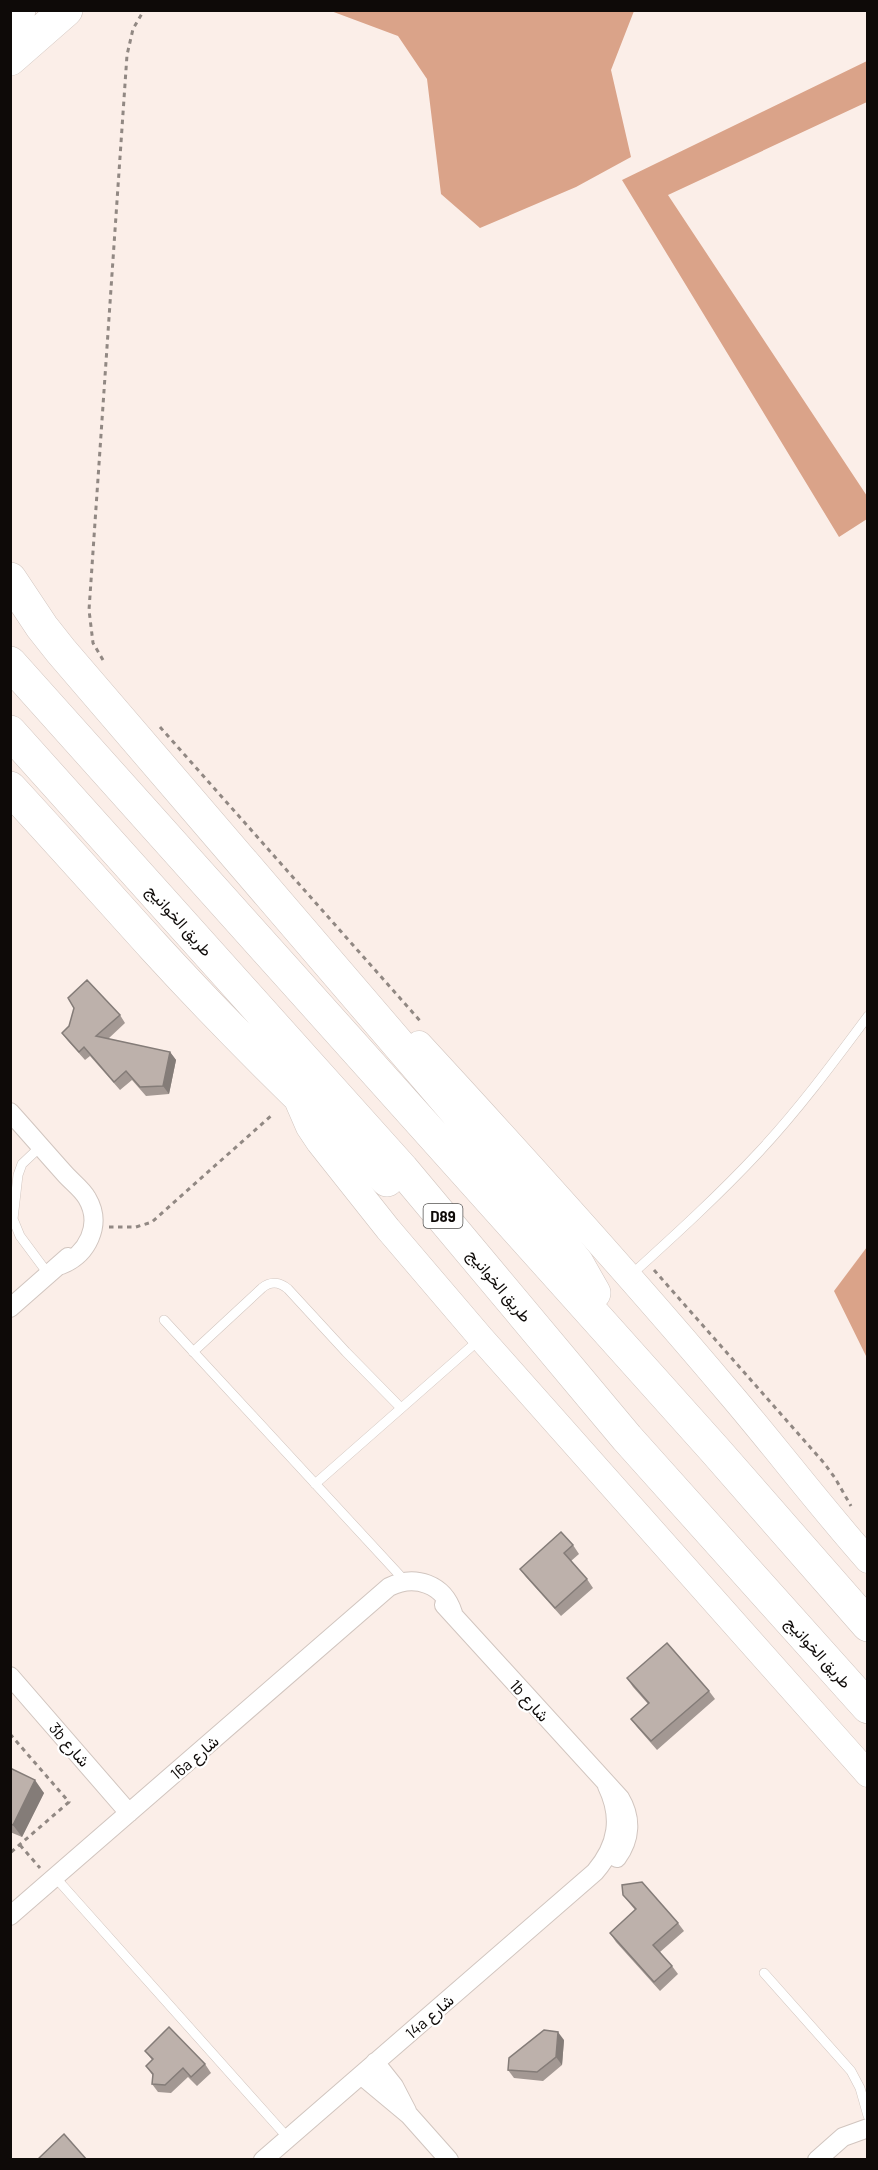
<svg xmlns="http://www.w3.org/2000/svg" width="878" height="2170" viewBox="0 0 878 2170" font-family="Barlow,Vazirmatn,sans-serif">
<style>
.forest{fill:#daa389}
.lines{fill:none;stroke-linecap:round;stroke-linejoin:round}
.lane-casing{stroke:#d1c5bf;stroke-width:10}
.street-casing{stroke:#d1c5bf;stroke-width:20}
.secondary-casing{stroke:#d1c5bf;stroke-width:27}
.highway-casing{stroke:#d1c5bf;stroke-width:34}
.path{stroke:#918883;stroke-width:3;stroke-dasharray:4.5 4.5;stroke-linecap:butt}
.lane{stroke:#fff;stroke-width:9}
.street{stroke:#fff;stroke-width:18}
.secondary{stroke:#fff;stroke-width:26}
.highway{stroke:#fff;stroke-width:33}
.wall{fill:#a39893}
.shaded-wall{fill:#847c78}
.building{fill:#bdb1ab;stroke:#847c78;stroke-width:1.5}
.labels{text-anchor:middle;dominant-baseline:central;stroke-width:4.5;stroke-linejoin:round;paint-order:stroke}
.shield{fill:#fff;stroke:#565452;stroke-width:1.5}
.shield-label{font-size:15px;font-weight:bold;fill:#0e0a08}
.street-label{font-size:16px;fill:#0e0a08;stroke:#fff}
</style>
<rect width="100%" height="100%" fill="#fbeee8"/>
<path class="forest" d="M331 11H634L611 70 631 157 576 187 480 228 441 194 427 79 398 36Z
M867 61V102L668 195 867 496V519L839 537 622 180Z
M867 1247V1358L834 1291Z"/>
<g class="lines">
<defs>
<path id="lane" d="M41 1146 22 1164 18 1175 13 1219 20 1236 49 1275
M631 1275C675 1235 719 1195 759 1152 799 1109 833 1063 868 1016
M164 1320 405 1581
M193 1352 262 1288C270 1281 280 1282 288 1289L346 1352 401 1408
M315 1484 480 1339
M55 1877 288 2138
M764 1973 851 2071 860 2088 868 2116"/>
<path id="street" d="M10 1112C29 1133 47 1154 65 1174 72 1182 82 1189 87 1198 103 1225 87 1255 61 1265
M10 1308 68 1257
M444 1605 620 1798C632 1818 631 1839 617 1858
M10 1676 129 1813
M10 1916 389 1587C415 1574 444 1584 453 1613
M375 2062 394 2086 407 2111
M361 2075 409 2115 449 2160
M263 2160 595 1872C618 1845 622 1817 607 1786
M817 2160 843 2137 868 2128"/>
<path id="secondary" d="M419 1044C525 1159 630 1275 731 1395 777 1449 820 1506 868 1560
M299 1104 309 1127 319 1142 388 1229 481 1338 868 1774"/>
<path id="highway" d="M10 21 19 10
M10 59 66 10
M10 579 42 627 61 651 484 1144 577 1263 594 1293
M10 663 714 1449 868 1625
M10 732 402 1169 627 1438 868 1707
M10 788C59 841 106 894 154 947 228 1028 307 1106 387 1180"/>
</defs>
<use href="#lane" class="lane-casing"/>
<use href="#street" class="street-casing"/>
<use href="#secondary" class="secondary-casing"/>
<use href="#highway" class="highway-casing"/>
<path class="path" d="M103 660 93 643 89 610 127 55 133 29 144 10
M160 727 422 1023
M109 1227H136L152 1222 273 1114
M654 1270 824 1463 835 1478 851 1506
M10 1734 69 1802 10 1853
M20 1845 40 1868"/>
<use href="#lane" class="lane"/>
<use href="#street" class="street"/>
<use href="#secondary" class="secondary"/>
<use href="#highway" class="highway"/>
</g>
<path class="wall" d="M120 1015 125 1023 108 1039 170 1052 176 1060 169 1094 146 1096 132 1080 120 1090 90 1056 85 1060 68 1041 62 1033 69 1026Z
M573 1545 579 1554 571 1561 587 1579 593 1588 561 1616 526 1577 520 1569Z
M627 1678 709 1691 715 1699 657 1750 637 1727 631 1719 648 1704 633 1687Z
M10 1768 44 1793 22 1837 10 1832Z
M623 1895 678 1923 684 1931 660 1952 672 1966 678 1974 660 1991 616 1942 610 1933 635 1910Z
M564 2040 562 2065 543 2081 514 2078 508 2070Z
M145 2051 205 2064 211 2073 197 2086 188 2077 171 2093 158 2092 152 2084 153 2076 146 2066 152 2060Z"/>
<path class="shaded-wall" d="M170 1052 176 1060 169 1094 163 1086Z
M35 1780 44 1793 22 1837 13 1825Z
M558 2032 564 2040 562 2065 556 2057Z"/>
<path class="building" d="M87 980 120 1015 96 1036 170 1052 163 1086 140 1087 126 1071 114 1082 84 1047 79 1052 62 1033 69 1026 74 1008 68 998Z
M561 1532 573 1545 564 1553 587 1579 555 1608 520 1569Z
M667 1643 709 1691 651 1741 631 1719 649 1703 627 1678Z
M10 1768 35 1780 13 1825 10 1823Z
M642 1882 678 1923 653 1945 672 1966 654 1982 610 1933 636 1909 623 1895 622 1885Z
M169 2027 205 2064 191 2077 183 2068 165 2085 152 2084 153 2074 146 2066 153 2059 145 2051Z
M544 2030 558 2032 556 2057 537 2072 508 2070 509 2058Z
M64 2134 87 2160H37Z"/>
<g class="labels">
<rect class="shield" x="423.5" y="1204" width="39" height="24" rx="4.5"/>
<g class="shield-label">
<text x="443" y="1216">D89</text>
</g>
<g class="street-label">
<text transform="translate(180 920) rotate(48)">طريق الخوانيج</text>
<text transform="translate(500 1285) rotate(50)">طريق الخوانيج</text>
<text transform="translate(819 1652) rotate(48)">طريق الخوانيج</text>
<text transform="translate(530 1700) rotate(48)">1b شارع</text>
<text transform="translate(70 1744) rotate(49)">3b شارع</text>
<text transform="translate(194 1757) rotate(-41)">16a شارع</text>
<text transform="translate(429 2016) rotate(-41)">14a شارع</text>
</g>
</g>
<rect width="878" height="2170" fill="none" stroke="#0e0a08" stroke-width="24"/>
</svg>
